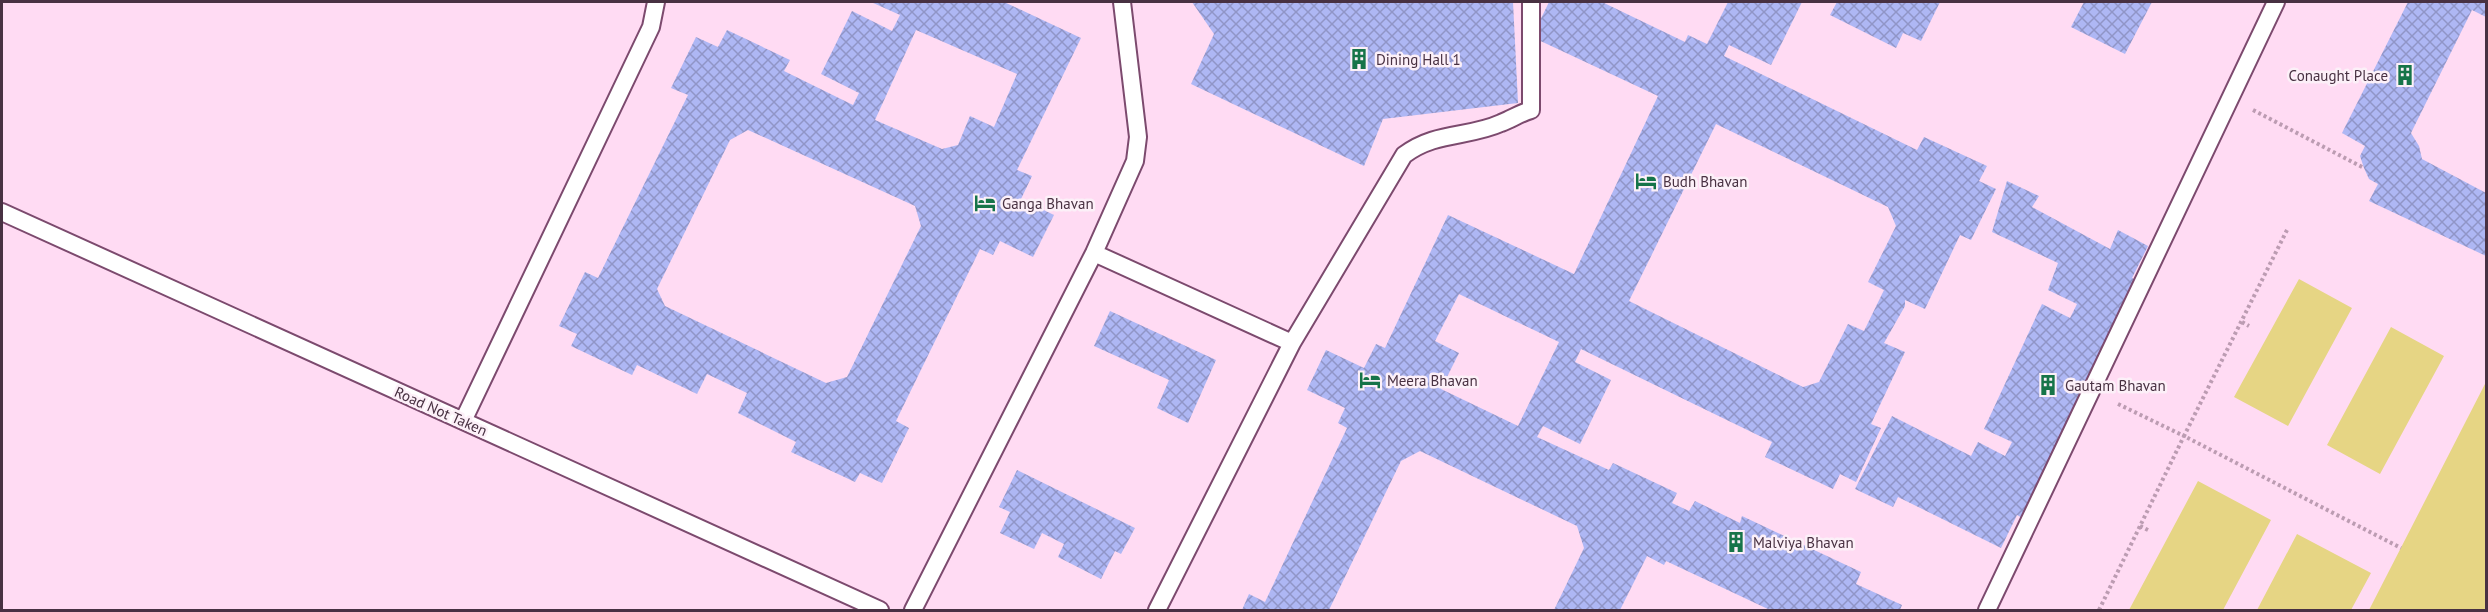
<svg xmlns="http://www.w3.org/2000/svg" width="2488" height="612" viewBox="0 0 2488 612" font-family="'PT Sans',sans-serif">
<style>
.green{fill:#e6d584}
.building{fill:url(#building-cross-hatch);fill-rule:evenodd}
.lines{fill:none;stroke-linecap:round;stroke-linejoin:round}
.lane-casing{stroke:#7c4a6e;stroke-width:20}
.path{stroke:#bc9cb2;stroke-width:4;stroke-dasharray:3 3;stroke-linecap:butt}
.lane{stroke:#fff;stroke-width:16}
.labels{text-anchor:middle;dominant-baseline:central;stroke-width:5;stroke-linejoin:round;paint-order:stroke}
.poi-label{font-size:15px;fill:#483142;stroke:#fcf0f8;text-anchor:start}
.street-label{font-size:15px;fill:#483142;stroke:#fcf0f8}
</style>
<defs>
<pattern id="building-cross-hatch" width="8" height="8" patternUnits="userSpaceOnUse" patternTransform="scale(1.5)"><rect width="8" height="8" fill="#aeb7f4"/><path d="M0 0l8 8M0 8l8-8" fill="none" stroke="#9095c7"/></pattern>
</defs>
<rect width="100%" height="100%" fill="#ffdbf3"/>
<path class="green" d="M2299 279 2352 308 2288 426 2234 397Z
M2391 327 2444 356 2380 474 2327 445Z
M2486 382V610H2369Z
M2198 481 2271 520 2223 610H2129Z
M2297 534 2371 573 2351 610H2257Z"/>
<path class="building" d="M871 2H1004L1081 38 1017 170 1032 176 1021 199 1054 215 1033 257 1000 241 993 255 980 249 896 421 909 428 882 483 860 473 855 482 791 452 796 442 738 413 747 393 707 374 697 394 637 365 632 375 571 346 577 334 559 326 585 272 598 278 688 95 671 88 696 37 718 47 727 30 790 60 784 71 853 105 859 93 821 74 852 11 892 31 900 15ZM916 30 1017 74 994 127 970 116 958 145 942 149 875 120ZM748 130 915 206 921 226 847 377 826 383 665 306 657 289 730 140Z
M1192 2H1513L1518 103 1383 119 1364 166 1191 84 1214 34Z
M1549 2H1602L1685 42 1688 35 1707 44 1728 2H1802L1771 65 1729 45 1724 56 1917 150 1924 137 1987 166 1979 181 1996 189 1971 240 1960 235 1925 309 1905 300V306L1884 343 1905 352 1871 424 1881 428 1856 482 1840 474 1833 489 1765 457 1772 442 1581 349 1575 362 1611 380 1580 444 1543 426 1537 437 1609 470 1613 463 1677 493 1672 503 1689 511 1695 501 1740 523 1742 516 1861 572 1856 584 1902 605 1900 610H1770L1666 561 1664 565 1647 556 1620 610H1554L1584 548 1577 526 1420 451 1401 461 1329 610H1242L1249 594 1265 602 1347 428 1338 423 1345 408 1307 390 1326 350 1364 368 1376 344 1385 348 1448 215 1574 274 1658 96 1532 37ZM1716 124 1888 207 1896 226 1868 282 1884 290 1864 331 1848 324 1819 382 1803 387 1629 301ZM1459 294 1559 342 1518 426 1441 389 1459 353 1435 341Z
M1837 2H1940L1921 41 1903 33 1896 48 1830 15Z
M2084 2H2152L2125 54 2071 27Z
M2408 2H2486V17L2472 10 2411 133 2419 146 2422 159 2486 193V256L2369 201 2378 184 2369 179 2364 168 2360 156 2365 146 2342 133Z
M2007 181 2039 196 2032 207 2110 249 2118 230 2148 246 2132 278 2141 282 2026 520 2017 515 2001 548 1898 497 1893 507 1855 489 1892 416 1971 456 1978 442 2005 456 2012 442 1984 429 2042 304 2070 318 2077 304 2048 290 2058 263 1992 232Z
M1110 311 1216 360 1188 423 1157 408 1169 380 1094 346Z
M1017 470 1135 528 1121 554 1115 551 1101 579 1058 557 1064 544 1042 533 1034 549 1000 533 1010 512 999 507Z"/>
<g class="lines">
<defs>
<path id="lane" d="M2 212 880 610
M1094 253 1292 343
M463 421 651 27 656 2
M913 610 1094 253 1135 161 1138 137 1122 2
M1157 610 1292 343 1404 155C1436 131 1468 138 1501 123 1512 119 1520 113 1531 110V2
M1987 610 2276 2"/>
</defs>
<use href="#lane" class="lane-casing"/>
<path class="path" d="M2253 110 2364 168
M2287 230 2184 436 2401 548
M2242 322 2249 326
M2140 526 2148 530
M2099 610 2184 436 2116 403"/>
<use href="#lane" class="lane"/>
</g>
<defs>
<symbol id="building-bare" viewBox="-9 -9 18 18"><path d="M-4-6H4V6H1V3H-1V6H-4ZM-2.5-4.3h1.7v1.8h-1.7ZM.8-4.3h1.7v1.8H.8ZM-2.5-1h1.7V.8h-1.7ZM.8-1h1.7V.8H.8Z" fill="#167449" stroke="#fcf0f8" stroke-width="2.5" paint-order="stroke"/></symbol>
<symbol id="hotel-bare" viewBox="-9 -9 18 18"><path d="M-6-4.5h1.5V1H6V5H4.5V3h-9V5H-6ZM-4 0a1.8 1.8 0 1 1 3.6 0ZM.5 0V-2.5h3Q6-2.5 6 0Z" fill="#167449" stroke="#fcf0f8" stroke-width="2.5" paint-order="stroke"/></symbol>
</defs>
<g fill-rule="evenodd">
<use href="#building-bare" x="1344" y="44" width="30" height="30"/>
<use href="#building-bare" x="2390" y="60" width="30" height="30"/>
<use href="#hotel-bare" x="1631" y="166" width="30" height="30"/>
<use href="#hotel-bare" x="970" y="188" width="30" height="30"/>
<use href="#hotel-bare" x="1355" y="365" width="30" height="30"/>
<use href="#building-bare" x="2033" y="370" width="30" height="30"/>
<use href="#building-bare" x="1721" y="527" width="30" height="30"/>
</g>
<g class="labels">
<g class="poi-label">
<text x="1376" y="59">Dining Hall 1</text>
<text x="2388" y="75" text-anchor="end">Conaught Place</text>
<text x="1663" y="181">Budh Bhavan</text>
<text x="1002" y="203">Ganga Bhavan</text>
<text x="1387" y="380">Meera Bhavan</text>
<text x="2065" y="385">Gautam Bhavan</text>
<text x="1753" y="542">Malviya Bhavan</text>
</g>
<g class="street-label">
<text transform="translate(441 411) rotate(24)">Road Not Taken</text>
</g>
</g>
<rect width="2488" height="612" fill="none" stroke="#483142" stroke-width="6"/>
</svg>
